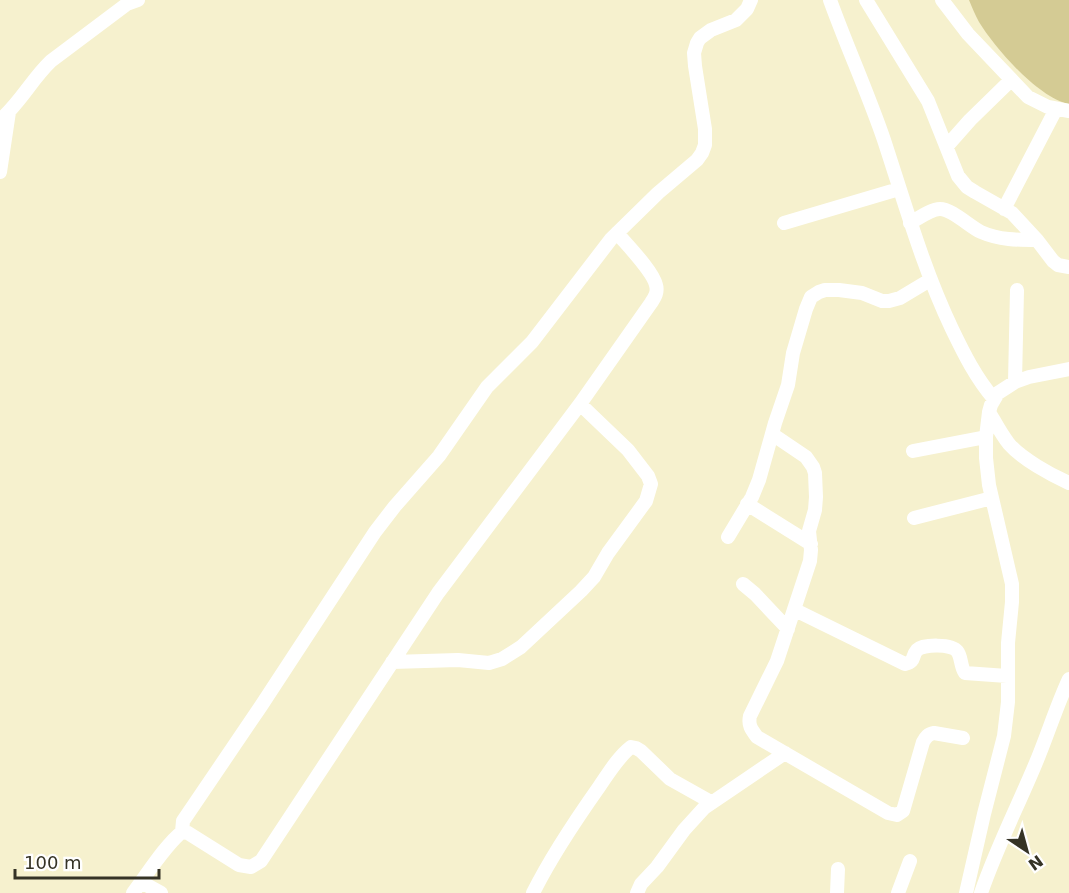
<svg xmlns="http://www.w3.org/2000/svg" width="1069" height="893" viewBox="0 0 1069 893" font-family="'DejaVu Sans',sans-serif">
<style>
.green{fill:#d4cb94}
.lines{fill:none;stroke-linecap:round;stroke-linejoin:round}
.minor{stroke:#fff;stroke-width:14}
</style>
<rect width="100%" height="100%" fill="#f6f1ce"/>
<path class="green" d="M969 0H1069V104C1038 98 995 48 979 22 975 15 972 7 969 0Z"/>
<g class="lines">
<path class="minor" d="M830 0C847 47 868 93 884 140 905 204 923 268 952 329 964 354 976 378 994 399
M866 0 928 101 958 176 967 187 975 192 1012 213 1037 240 1053 261 1058 265 1069 267
M942 0 968 34 1028 97 1048 107 1069 111
M0 120C20 103 32 79 51 61L127 4 138 0
M947 146 970 120 1011 80
M0 172 9 112
M1004 209 1056 109
M784 223 899 189
M910 223C919 218 931 209 940 209 952 209 970 227 981 232 999 240 1018 240 1037 240
M1015 382 1017 290
M989 412C995 422 1001 434 1009 444 1022 459 1051 475 1069 483
M772 434 806 457 813 467 815 473 816 497 815 510 809 531 811 550 810 561 777 661 750 716C748 725 751 729 757 737L888 813 897 815 903 811 923 742C926 737 928 734 934 733L963 738
M913 451 986 437
M747 504 811 544
M914 518 992 498
M728 537 752 497 759 480 775 423 788 385 793 353 806 309 811 297 819 292 825 290H839L862 293 882 301H889L900 298 930 280
M743 584 755 594 788 629
M795 610 905 664C916 661 911 657 917 650 923 644 952 644 957 651 962 657 960 666 965 673L1007 676
M392 662 458 660 489 663 502 659 521 647 581 591 594 577 608 553 646 501 651 484 648 476 628 450 580 404
M182 832 183 821 261 706 375 532 395 506 439 456 487 387 532 342 611 239 658 193 697 160 702 153 705 145V129L695 66 694 53 697 43 700 38 711 30 736 20 747 9 751 0
M141 882 161 893
M133 893C146 876 166 844 182 832L188 833 239 865 251 867 261 861 438 593 580 404 651 303C655 297 658 292 656 285 653 271 627 245 617 233
M533 893C552 855 575 821 599 787 608 774 618 757 631 747L636 748 641 751 670 779 711 802
M637 893 641 884 657 867 684 830 704 808 785 753
M837 893 838 869
M898 893 910 861
M966 893 984 814 1004 736 1008 702V643L1012 602V584L989 485 986 458V437L989 412 991 405 998 393 1015 382 1029 377 1069 369
M981 893C996 849 1017 808 1035 765 1047 737 1056 707 1069 679"/>
</g>
<g transform="translate(1027 851) rotate(144)" stroke="#ffffff" stroke-width="4.5" paint-order="stroke">
<path d="M0-4.5L10 22L0 15L-10 22Z" fill="#353326"/>
<text y="-9" font-size="16" font-weight="bold" text-anchor="middle" fill="#353326">N</text>
</g>
<path d="M15 869v9h144v-9" fill="none" stroke="#353326" stroke-width="3"/>
<text x="24" y="869" font-size="18" fill="#353326" stroke="#ffffff" stroke-width="4.5" paint-order="stroke">100 m</text>
</svg>
